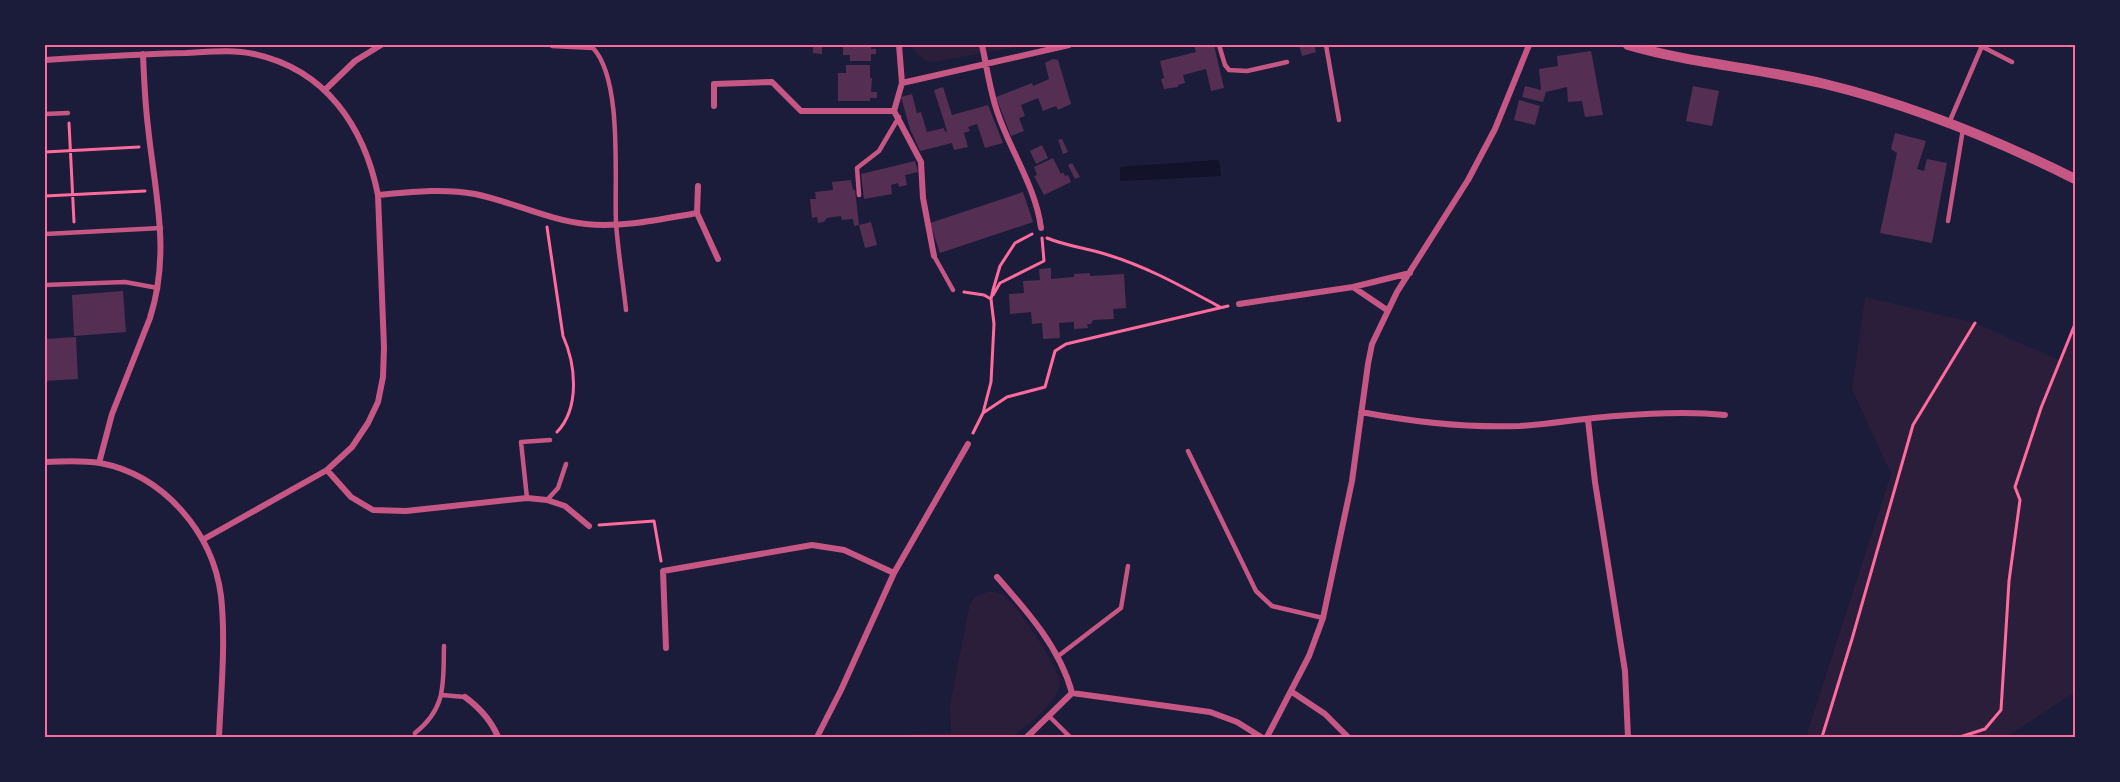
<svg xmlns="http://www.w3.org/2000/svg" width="2120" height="782" viewBox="0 0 2120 782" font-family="Mulish,sans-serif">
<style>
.green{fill:#2a1e3b}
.water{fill:#12122b}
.building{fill:#542f53}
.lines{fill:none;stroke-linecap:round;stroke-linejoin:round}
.path{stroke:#ff6b9d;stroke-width:3}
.service{stroke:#c65784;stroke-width:4.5}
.minor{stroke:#c65784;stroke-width:6}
.tertiary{stroke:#c65784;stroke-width:10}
.neatline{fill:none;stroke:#ff6b9d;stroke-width:2}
</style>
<rect width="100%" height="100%" fill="#1b1b3a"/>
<path class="green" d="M908 45H1028L934 62 924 60Z
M1865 297 1975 323 2059 360 2075 325V692L2006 737H1806L1891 474 1852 389Z
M990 591C994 592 1000 593 1003 595 1016 603 1061 670 1060 683 1059 702 1026 727 1012 737H916L915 734 951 733 950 705 970 603 976 596Z"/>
<path class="water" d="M1215 160 1219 161 1221 176 1122 181 1120 180V169L1121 167Z"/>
<path class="building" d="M813 45H822V54L813 53Z
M843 45H871V49H876V54H871V61H850V55H843Z
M1194 45H1214L1224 88 1211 91 1206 69 1183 75 1185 83 1178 85V87L1164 89 1161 79 1164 78 1160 61 1196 52Z
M1299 45H1314L1316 52 1302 56Z
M1591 51 1603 115 1585 117 1582 101 1568 102 1567 87 1546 92 1543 102 1522 97 1525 86 1541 90 1539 69 1558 66 1557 56Z
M1053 59 1058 60 1071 104 1058 110 1056 106 1043 111 1038 98 1021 105 1025 116 1019 118 1024 131 1011 136 996 97 1032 83 1033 86 1049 79 1045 63Z
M846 65H870V78H872L871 92H877V98H870V101H838V73H846Z
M1693 86 1719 91 1712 126 1686 121Z
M943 87 952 115 988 105 1003 143 985 148 977 124 968 127 970 131 964 133 968 147 954 150 952 143 920 151 910 129 901 97 912 94 917 113 921 112 927 132 944 128 945 132 947 131 934 90Z
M1519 100 1540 106 1535 125 1514 120Z
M1895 133 1926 141 1917 169 1924 171 1927 159 1947 163 1932 243 1880 233 1897 153 1891 149Z
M1062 139 1068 152 1063 154 1058 140Z
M1042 145 1048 158 1036 164 1030 151Z
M1053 158 1061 174 1063 172 1065 176 1068 175 1071 182 1044 195 1034 176 1037 175 1034 167Z
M915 161 918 172 905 175 907 185 899 187 898 183 891 185 892 194 864 199 861 174Z
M1072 163 1080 177 1075 179 1068 165Z
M851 180 853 190H855L859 225 854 226 853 219 842 220 841 216 827 218 824 222 818 223 817 217 812 218 810 199H816L815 192 833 190 832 182Z
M1023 192 1033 222 940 253 930 223Z
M871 222 877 245 865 248 859 225Z
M1051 268V279L1074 277V274L1090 273V276L1124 274 1126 308 1113 309 1114 319 1093 320 1091 324H1087L1088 328 1074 329V322L1059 323 1060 338 1043 339 1042 323 1032 324 1031 312 1010 314 1009 294 1024 293 1023 281 1040 280 1039 269Z
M123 291 126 332 74 336 72 295Z
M76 337 78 379 45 381V339Z"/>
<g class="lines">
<path class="path" d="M69 123 74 222
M45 152 139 147
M45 196 145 191
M547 227 563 336C576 365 580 408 557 432
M1047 238C1066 246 1086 248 1105 254 1146 266 1183 287 1220 307
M964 292 984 295 991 299
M993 295 1000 283 1044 261 1042 238
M983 413 1007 397 1045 387 1055 351 1066 344 1228 306
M973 433 983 413 991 382 994 324 991 299 993 290 1000 266 1015 243 1032 234
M599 525 654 521 661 561
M1822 737 1852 639 1913 425 1975 323
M1960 737 1985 729 2001 710 2009 581 2020 500 2015 487 2041 408 2075 324"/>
<path class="service" d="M1219 45 1225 65 1229 70 1247 71 1287 62
M1326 45 1339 120
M1979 45 2012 62
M552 46 593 48C623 80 614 179 616 223 618 252 623 281 626 310
M45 114 68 113
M1949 123 1982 46
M859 195 857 168 879 151 899 117
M1948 221 1963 129
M45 234 161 228
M934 256 953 290
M45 285 125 282 158 288
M1188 451 1256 591 1272 606 1323 618
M527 498 521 442 550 440
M547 500 558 488 566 464
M1057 657 1121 608 1128 566
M442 695 465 697
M1049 716 1070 737
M415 733C447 708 443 683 444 646"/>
<path class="minor" d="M982 45C987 68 990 92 998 114 1011 152 1036 188 1041 228
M45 60C92 57 139 54 186 53 208 52 232 49 254 54 326 70 364 126 378 195L384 347 383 377 378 402 368 423 352 447 327 470 204 539
M902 83 1069 45
M325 90 355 61 381 45
M714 106V84L772 82 801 111H894L902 83 899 45
M894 111 921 162 923 198 934 256
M378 195C410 192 443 188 475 194 513 202 548 220 586 224 622 228 662 219 697 213L718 259
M697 213 698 186
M1353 287 1410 273
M1239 304 1353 287 1387 310
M1361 412C1413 422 1466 428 1520 426 1552 424 1584 418 1616 416 1652 413 1689 411 1725 415
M1588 420 1595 482 1625 671 1628 737
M45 462C63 461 82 460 100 463 164 475 213 533 221 596 226 641 221 691 219 737
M99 463 112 414 150 318C171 252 155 194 148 127 145 103 144 79 143 54
M327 470 351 497 373 510 406 511 527 498 547 500 565 506 589 526
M997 577C1027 611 1060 648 1072 693L1027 737
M666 648 663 571 812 545 844 550 894 573
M1292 692 1325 714 1348 737
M1072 693 1210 712 1237 722 1261 737
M465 697C480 708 491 720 498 737
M817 737 841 690 894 573 968 444
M1267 737 1309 656 1323 618 1352 481 1368 364 1372 344 1397 292 1468 180 1495 129 1529 45"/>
<path class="tertiary" d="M1628 45C1693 64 1760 68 1825 84 1912 105 1995 139 2075 179"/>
</g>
<rect width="2120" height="782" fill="none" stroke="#1b1b3a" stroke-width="93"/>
<rect x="46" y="46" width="2028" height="690" class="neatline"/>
</svg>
